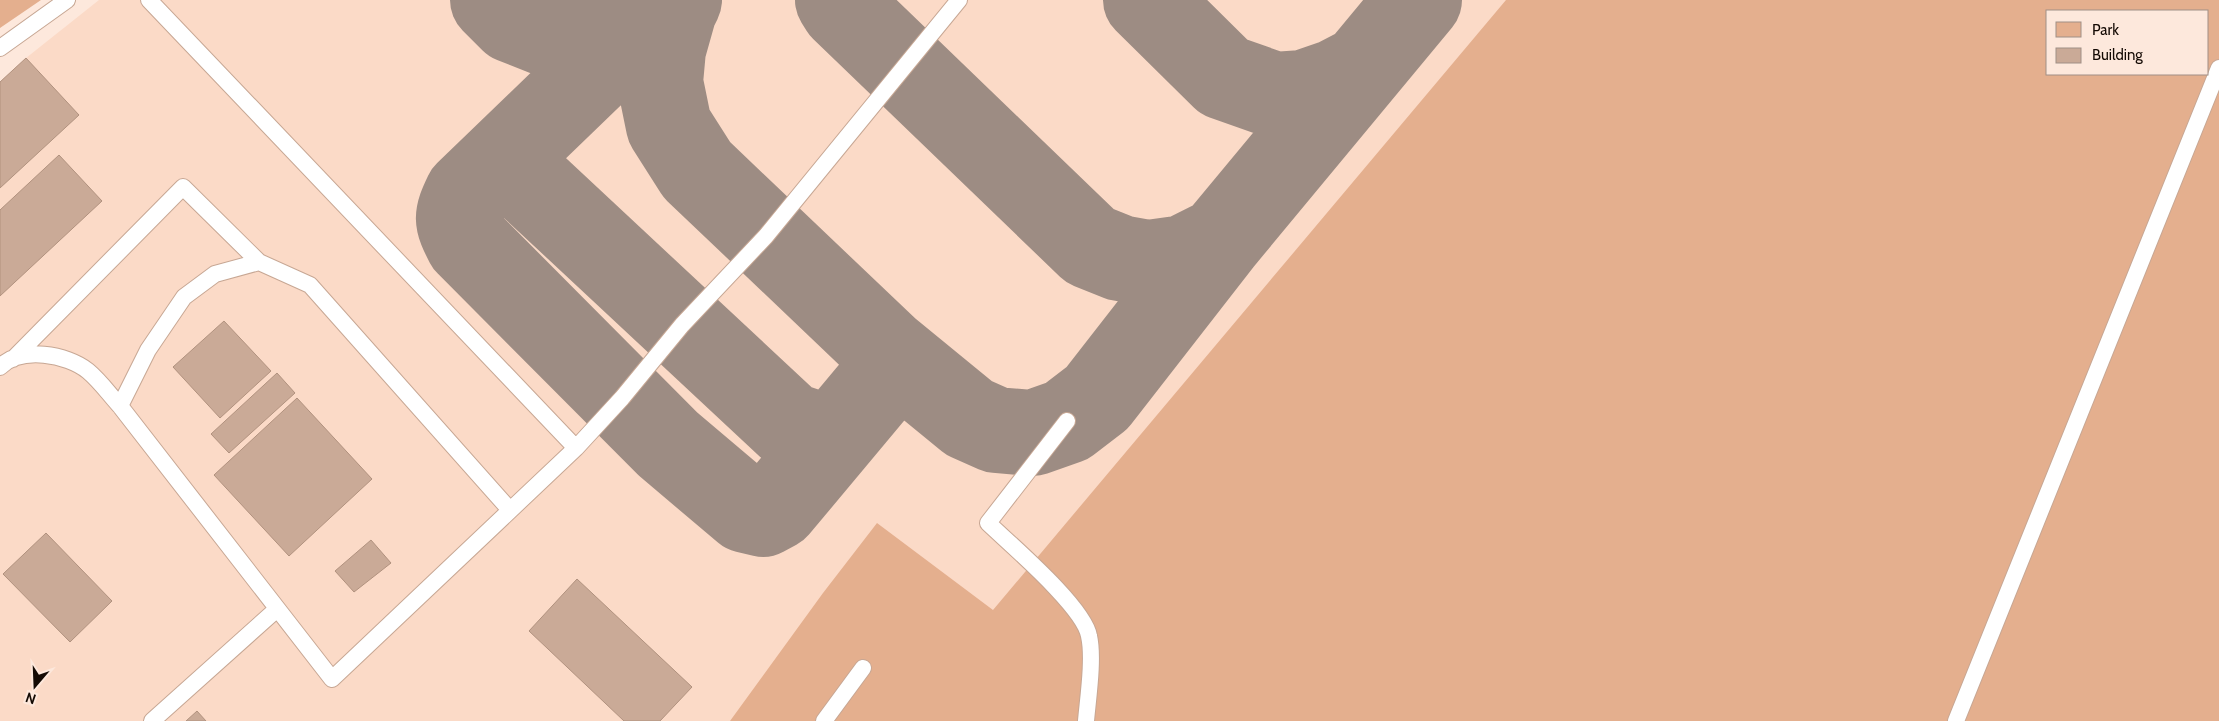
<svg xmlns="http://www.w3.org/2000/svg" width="2219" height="721" viewBox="0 0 2219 721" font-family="Cabin,sans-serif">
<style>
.built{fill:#fbdac7;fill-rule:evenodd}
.green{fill:#e4af8e;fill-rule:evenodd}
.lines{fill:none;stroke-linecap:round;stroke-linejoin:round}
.taxiway{stroke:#9d8c83;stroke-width:86}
.building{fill:#caaa97;stroke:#b1927f}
.service-casing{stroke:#c7a794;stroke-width:18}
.service{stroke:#fff;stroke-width:16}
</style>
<rect width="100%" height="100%" fill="#fde8dc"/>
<path class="built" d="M99 0H2219V721H0V82L26 58ZM2048 11H2208V74H2048Z"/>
<path class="green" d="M0 0H41L0 28Z
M1506 0H2219V721H730L823 593 877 523 993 610ZM2048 11H2208V74H2048Z"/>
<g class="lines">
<path class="taxiway" d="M493 0 513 20 561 39 607 34 640 27 656 11
M679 0 674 10 663 49 660 82 669 126 697 170 886 350 969 418 996 430 1033 433 1067 421 1097 398 1220 240 1419 0
M838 0 843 8 1090 246 1120 258 1148 263 1184 258 1220 240
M1146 0 1224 77 1275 95 1304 93 1336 82 1361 69
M640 27 467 194C456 217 456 220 468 243L668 444 746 510 763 514 776 507 878 385 886 370V350
M518 146 517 161 521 175 789 425 810 432 836 435"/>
</g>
<path class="building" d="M26 58 79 115 0 188V82Z
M59 155 102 201 0 296V210Z
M224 321 271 371 220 418 173 367Z
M277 373 295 393 229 453 211 434Z
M297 398 372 479 289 556 214 475Z
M46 533 112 601 70 642 3 574Z
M371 540 391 563 354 592 335 571Z
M577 579 692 687 660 721H624L529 631Z
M197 711 206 721H186Z"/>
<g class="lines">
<defs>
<path id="service" d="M149 0 576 448 622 398 682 325 766 236 959 0
M0 48 67 0
M13 359 183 187 259 262
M0 367C21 346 67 354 88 371 100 381 110 395 120 406L332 679 576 448
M120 406 148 350 184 297 215 274 259 262 310 285 510 510
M1067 421 988 523C1011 545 1084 607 1089 636 1094 658 1088 698 1086 721
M152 721 277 609
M824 721 863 668
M1956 721 2219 68"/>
</defs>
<use href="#service" class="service-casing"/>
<use href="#service" class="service"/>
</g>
<rect x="2046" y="10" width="162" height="65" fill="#fde8dc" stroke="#a08f86"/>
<rect x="2056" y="22" width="25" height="15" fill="#e4af8e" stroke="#a08f86"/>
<text x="2092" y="35" font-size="15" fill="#140a04">Park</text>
<rect x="2056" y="48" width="25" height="15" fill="#caaa97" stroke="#a08f86"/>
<text x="2092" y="60" font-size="15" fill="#140a04">Building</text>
<g transform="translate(35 686) rotate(199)" stroke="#fde8dc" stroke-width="4" paint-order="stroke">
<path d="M0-4L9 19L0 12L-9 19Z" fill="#140a04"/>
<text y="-8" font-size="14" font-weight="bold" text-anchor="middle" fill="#140a04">N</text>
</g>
</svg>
